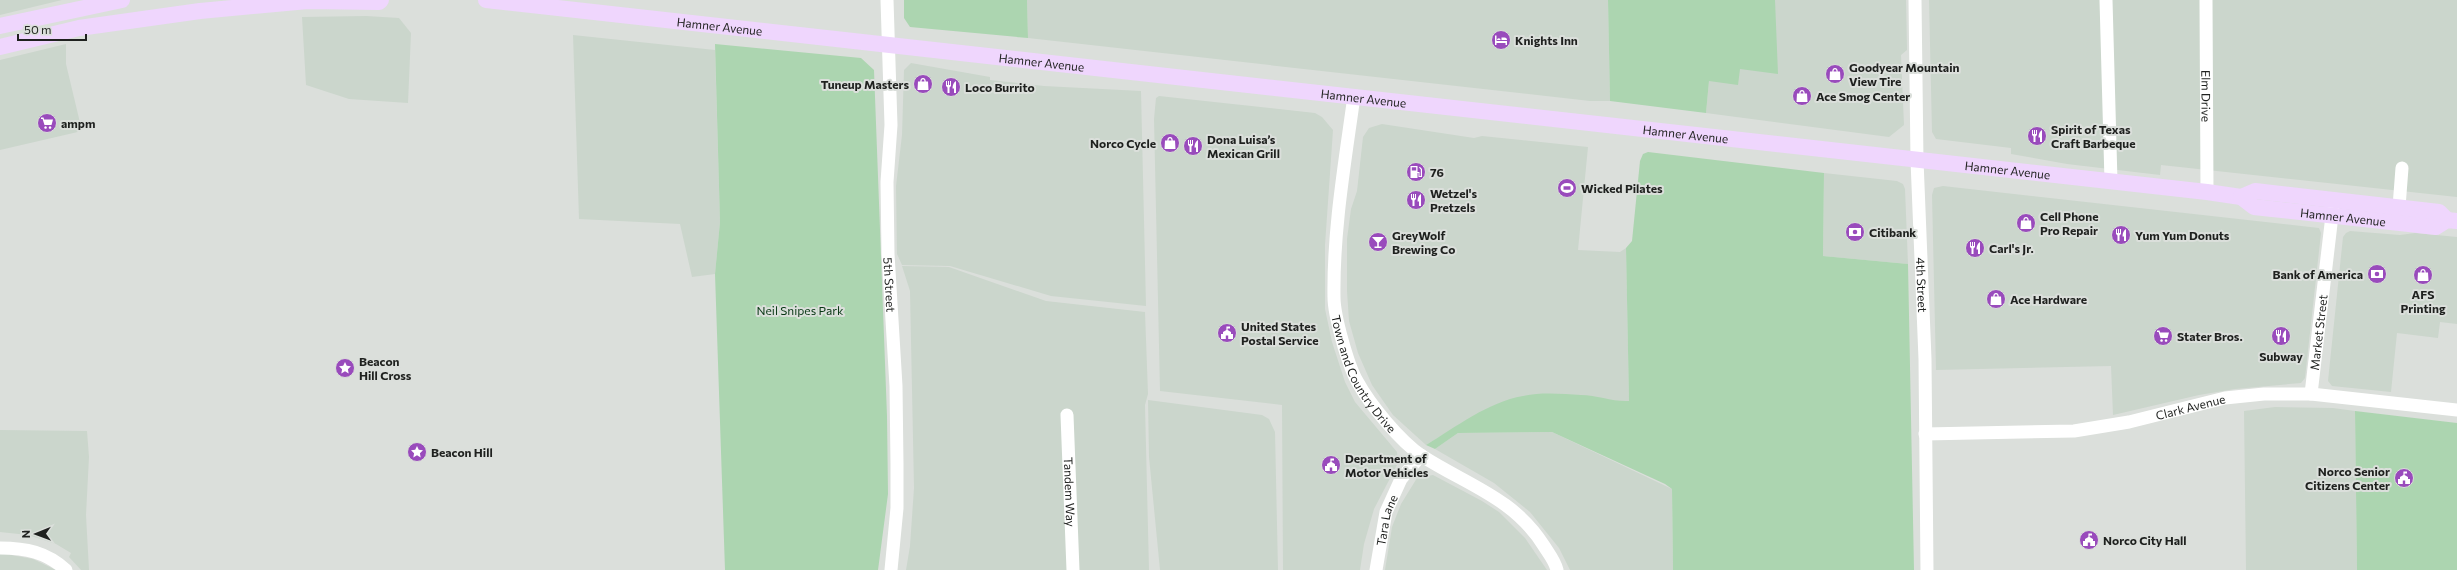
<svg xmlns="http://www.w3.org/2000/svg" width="2457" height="570" viewBox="0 0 2457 570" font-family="Commissioner,sans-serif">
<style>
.built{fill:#cbd6cc}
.green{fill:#acd5b0}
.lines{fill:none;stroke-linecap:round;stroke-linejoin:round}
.minor{stroke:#fff;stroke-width:13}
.major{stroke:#efd6fd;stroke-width:16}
.labels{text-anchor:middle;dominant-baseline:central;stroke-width:4;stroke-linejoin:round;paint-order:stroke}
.street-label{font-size:12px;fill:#1f211f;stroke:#dbdfdb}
.poi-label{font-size:12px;font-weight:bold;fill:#1f211f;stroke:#dbdfdb;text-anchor:start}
.park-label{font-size:12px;fill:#063612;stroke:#dbdfdb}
</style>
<rect width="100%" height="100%" fill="#dbdfdb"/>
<path class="built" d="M0 0H62L0 15Z
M1027 0H1608L1610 101H1590L1028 38Z
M1775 0H1906L1907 50 1901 55 1904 125 1889 137 1706 113 1709 81 1739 69 1775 20Z
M1929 0H2457V197L2161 165 2160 175 2067 164 2011 154V148L1936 139 1932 132Z
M366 16 399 18 411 33 408 103 349 99 306 85 302 17Z
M573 35 715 50 720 222 715 274 692 277 680 224 579 219Z
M66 44V64L82 131 0 150V60Z
M911 63 990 77V80L1044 86 1141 91 1146 306 1051 296 950 266 902 265 897 254 896 186 902 135 904 70Z
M1159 96 1315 113 1322 117 1333 130 1325 245V309L1332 342 1345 382 1355 402 1397 452 1398 463 1374 509 1364 544 1360 570H1283L1282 405 1160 391 1154 119 1156 98Z
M1382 124 1474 138 1482 136 1588 147 1578 250 1620 252 1626 248 1629 401 1500 403 1467 420 1426 445 1393 415 1372 385 1358 353 1349 321 1347 291V239L1351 209 1357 191 1363 137 1369 128Z
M1824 173 1897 181 1903 184 1905 189 1908 264 1823 256Z
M1943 186 2319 228 2321 233 2305 378 2301 383 2235 389 2199 395 2113 415 2111 366 1936 370 1932 195 1934 188Z
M2350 231 2400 235 2415 233 2457 237V324L2440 322 2438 338 2397 333 2391 392 2332 386 2328 381 2343 237 2346 233Z
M902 266 949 267 1046 301 1145 312 1148 394 1145 405 1149 570H906L910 546 914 488 910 291Z
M1148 400 1262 415 1269 419 1275 432 1278 570H1160L1149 457Z
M2275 407 2333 408 2355 411 2357 570H2246L2244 411Z
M0 430 87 431 89 457 86 515 89 570H81L69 557 71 553 56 544 28 535 0 532Z
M1552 432 1672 489 1673 570H1570L1559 548 1530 512 1494 483 1435 449 1458 433Z
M1433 475 1482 501 1499 512 1525 538 1547 570H1385L1392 527 1401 504 1417 478Z
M0 553 33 559 56 570H0Z"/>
<path class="green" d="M904 0H1027L1028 38 910 27 904 18Z
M1608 0H1775L1778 74 1740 69 1738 85 1709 81 1706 113 1610 101Z
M715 44 861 58 874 70 887 416 888 494 878 570H725L715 274 720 222Z
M1648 152 1824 173 1823 256 1908 264 1914 570H1673L1672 489 1665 484 1552 432 1458 433 1435 449 1426 445C1456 427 1488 402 1523 396 1541 392 1563 394 1581 395 1597 395 1613 402 1629 401L1626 248 1632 241 1640 161 1643 154Z
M2355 411 2457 423V570H2357Z"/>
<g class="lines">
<g class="minor">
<path id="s1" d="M887 0 891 125 887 182 888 254 896 386 897 464V508L891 570"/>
<path id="s2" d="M1915 0 1917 160 1925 359 1927 570"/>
<path d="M2106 0 2111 181"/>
<path id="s3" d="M2206 0 2207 192"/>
<path id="s4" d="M1354 96C1345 162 1333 230 1334 297 1334 316 1348 365 1357 381 1370 405 1400 441 1422 456 1467 485 1514 498 1544 546 1549 554 1555 561 1557 570"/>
<path d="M2399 207 2402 168"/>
<path id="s5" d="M2311 394 2333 207"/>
<path id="s6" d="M1067 415 1073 570"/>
<path id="s7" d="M1925 434 2074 431 2129 422 2225 398 2264 394H2311L2457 410"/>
<path d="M0 548C26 548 46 552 66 570"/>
<path id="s8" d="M1376 570 1386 512 1401 479 1421 455"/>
</g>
<g class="major">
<path id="s9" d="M486 0 2207 192 2241 197 2254 207 2436 227 2447 220 2457 221"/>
<path d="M0 26 122 0"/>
<path d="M0 47 79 28 200 11 308 1 379 2 381 0"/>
<path d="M2241 197 2255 191 2439 212 2447 220"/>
</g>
</g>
<defs>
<symbol id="hotel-disc" viewBox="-11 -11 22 22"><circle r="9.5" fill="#994bbc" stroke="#dbdfdb"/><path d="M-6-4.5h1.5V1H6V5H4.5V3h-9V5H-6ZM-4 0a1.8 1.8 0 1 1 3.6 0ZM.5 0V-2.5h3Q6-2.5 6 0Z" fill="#fff"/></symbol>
<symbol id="shop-disc" viewBox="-11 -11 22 22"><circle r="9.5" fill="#994bbc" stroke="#dbdfdb"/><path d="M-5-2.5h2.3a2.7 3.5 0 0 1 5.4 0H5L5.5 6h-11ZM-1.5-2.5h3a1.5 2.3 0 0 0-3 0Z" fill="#fff"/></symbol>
<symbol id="restaurant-disc" viewBox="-11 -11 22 22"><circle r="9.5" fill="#994bbc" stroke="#dbdfdb"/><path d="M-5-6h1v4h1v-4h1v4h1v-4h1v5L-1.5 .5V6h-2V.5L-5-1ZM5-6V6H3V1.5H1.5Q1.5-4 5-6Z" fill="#fff"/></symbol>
<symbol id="supermarket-disc" viewBox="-11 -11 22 22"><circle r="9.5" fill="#994bbc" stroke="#dbdfdb"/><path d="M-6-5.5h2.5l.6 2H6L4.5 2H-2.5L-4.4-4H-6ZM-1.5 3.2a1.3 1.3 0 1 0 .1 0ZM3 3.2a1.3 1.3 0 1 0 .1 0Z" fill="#fff"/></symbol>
<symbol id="fuel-disc" viewBox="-11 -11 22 22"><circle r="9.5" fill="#994bbc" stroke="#dbdfdb"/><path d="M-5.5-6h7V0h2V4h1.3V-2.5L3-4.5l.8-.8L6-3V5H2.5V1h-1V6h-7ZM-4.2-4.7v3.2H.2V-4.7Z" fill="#fff"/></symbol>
<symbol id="stadium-disc" viewBox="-11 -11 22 22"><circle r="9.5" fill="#994bbc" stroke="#dbdfdb"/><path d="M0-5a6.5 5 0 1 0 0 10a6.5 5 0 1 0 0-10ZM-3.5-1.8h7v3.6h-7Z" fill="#fff"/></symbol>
<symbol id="bank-disc" viewBox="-11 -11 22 22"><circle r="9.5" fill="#994bbc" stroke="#dbdfdb"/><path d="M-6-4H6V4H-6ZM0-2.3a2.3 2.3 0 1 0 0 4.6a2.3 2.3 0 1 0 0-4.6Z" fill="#fff"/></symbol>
<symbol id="bar-disc" viewBox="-11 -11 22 22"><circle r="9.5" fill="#994bbc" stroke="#dbdfdb"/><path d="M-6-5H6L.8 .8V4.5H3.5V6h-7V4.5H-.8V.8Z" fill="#fff"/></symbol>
<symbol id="civic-disc" viewBox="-11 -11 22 22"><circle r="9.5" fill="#994bbc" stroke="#dbdfdb"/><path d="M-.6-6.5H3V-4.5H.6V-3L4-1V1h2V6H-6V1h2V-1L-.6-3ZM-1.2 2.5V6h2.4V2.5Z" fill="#fff"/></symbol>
<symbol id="sight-disc" viewBox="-11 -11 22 22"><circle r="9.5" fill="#994bbc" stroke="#dbdfdb"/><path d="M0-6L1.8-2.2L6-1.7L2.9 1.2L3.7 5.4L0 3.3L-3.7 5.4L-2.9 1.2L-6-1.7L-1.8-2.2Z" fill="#fff"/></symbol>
</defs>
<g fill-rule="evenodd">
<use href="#hotel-disc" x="1490" y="29" width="22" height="22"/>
<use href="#shop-disc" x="1824" y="63" width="22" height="22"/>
<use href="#shop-disc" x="912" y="73" width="22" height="22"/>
<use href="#restaurant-disc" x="940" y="76" width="22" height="22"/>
<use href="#shop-disc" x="1791" y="85" width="22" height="22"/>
<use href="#supermarket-disc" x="36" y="112" width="22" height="22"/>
<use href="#restaurant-disc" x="2026" y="125" width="22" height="22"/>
<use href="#shop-disc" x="1159" y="132" width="22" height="22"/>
<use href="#restaurant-disc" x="1182" y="135" width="22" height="22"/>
<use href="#fuel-disc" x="1405" y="161" width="22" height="22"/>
<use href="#stadium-disc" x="1556" y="177" width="22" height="22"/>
<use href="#restaurant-disc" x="1405" y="189" width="22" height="22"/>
<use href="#shop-disc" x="2015" y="212" width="22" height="22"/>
<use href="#bank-disc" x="1844" y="221" width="22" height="22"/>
<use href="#restaurant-disc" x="2110" y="224" width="22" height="22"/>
<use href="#bar-disc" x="1367" y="231" width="22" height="22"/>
<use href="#restaurant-disc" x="1964" y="237" width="22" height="22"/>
<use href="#bank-disc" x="2366" y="263" width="22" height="22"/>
<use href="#shop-disc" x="2412" y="264" width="22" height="22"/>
<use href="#shop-disc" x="1985" y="288" width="22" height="22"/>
<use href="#civic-disc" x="1216" y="322" width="22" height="22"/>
<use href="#supermarket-disc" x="2152" y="325" width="22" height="22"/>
<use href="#restaurant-disc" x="2270" y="325" width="22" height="22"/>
<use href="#sight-disc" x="334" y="357" width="22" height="22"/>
<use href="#sight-disc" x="406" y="441" width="22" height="22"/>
<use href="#civic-disc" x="1320" y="454" width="22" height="22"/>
<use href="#civic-disc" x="2393" y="467" width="22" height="22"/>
<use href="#civic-disc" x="2078" y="529" width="22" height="22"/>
</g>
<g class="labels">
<g class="street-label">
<text stroke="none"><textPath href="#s9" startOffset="235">Hamner Avenue</textPath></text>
<text stroke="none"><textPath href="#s9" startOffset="559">Hamner Avenue</textPath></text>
<text stroke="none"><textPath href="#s3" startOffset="96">Elm Drive</textPath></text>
<text stroke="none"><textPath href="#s9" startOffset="883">Hamner Avenue</textPath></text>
<text stroke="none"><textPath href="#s9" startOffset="1207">Hamner Avenue</textPath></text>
<text stroke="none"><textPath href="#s9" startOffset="1531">Hamner Avenue</textPath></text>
<text stroke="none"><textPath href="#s9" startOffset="1872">Hamner Avenue</textPath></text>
<text stroke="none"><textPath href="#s1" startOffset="285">5th Street</textPath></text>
<text stroke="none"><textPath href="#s2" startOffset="285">4th Street</textPath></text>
<text stroke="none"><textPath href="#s5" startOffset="62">Market Street</textPath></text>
<text stroke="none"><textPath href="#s4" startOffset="286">Town and Country Drive</textPath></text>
<text stroke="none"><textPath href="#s7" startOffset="268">Clark Avenue</textPath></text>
<text stroke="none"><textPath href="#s6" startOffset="77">Tandem Way</textPath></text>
<text stroke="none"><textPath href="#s8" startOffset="51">Tara Lane</textPath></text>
</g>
<g class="poi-label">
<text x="1515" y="40">Knights Inn</text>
<text x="1849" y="67">Goodyear Mountain<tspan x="1849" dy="14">View Tire</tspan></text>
<text x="909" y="84" text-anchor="end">Tuneup Masters</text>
<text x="965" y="87">Loco Burrito</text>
<text x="1816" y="96">Ace Smog Center</text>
<text x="61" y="123">ampm</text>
<text x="2051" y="129">Spirit of Texas<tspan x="2051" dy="14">Craft Barbeque</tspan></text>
<text x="1207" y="139">Dona Luisa’s<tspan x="1207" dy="14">Mexican Grill</tspan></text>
<text x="1156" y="143" text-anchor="end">Norco Cycle</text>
<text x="1430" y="172">76</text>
<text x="1581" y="188">Wicked Pilates</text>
<text x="1430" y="193">Wetzel's<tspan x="1430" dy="14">Pretzels</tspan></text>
<text x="2040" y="216">Cell Phone<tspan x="2040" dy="14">Pro Repair</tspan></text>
<text x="1869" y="232">Citibank</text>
<text x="1392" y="235">GreyWolf<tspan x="1392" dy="14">Brewing Co</tspan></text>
<text x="2135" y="235">Yum Yum Donuts</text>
<text x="1989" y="248">Carl's Jr.</text>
<text x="2363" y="274" text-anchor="end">Bank of America</text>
<text x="2423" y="294" text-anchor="middle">AFS<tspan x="2423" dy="14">Printing</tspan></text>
<text x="2010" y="299">Ace Hardware</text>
<text x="1241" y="326">United States<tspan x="1241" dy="14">Postal Service</tspan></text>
<text x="2177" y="336">Stater Bros.</text>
<text x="2281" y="356" text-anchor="middle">Subway</text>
<text x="359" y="361">Beacon<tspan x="359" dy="14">Hill Cross</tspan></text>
<text x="431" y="452">Beacon Hill</text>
<text x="1345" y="458">Department of<tspan x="1345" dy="14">Motor Vehicles</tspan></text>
<text x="2390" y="471" text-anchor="end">Norco Senior<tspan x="2390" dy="14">Citizens Center</tspan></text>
<text x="2103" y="540">Norco City Hall</text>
</g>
<g class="park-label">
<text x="800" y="310">Neil Snipes Park</text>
</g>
</g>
<g transform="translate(36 534) rotate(269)" stroke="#dbdfdb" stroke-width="3" paint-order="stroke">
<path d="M0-3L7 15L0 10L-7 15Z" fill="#1f211f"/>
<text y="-6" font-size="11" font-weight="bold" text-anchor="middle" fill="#1f211f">N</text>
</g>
<path d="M18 34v6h68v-6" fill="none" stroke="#1f211f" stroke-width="2"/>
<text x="24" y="34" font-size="12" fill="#1f211f" stroke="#dbdfdb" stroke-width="3" paint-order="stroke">50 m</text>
</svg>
